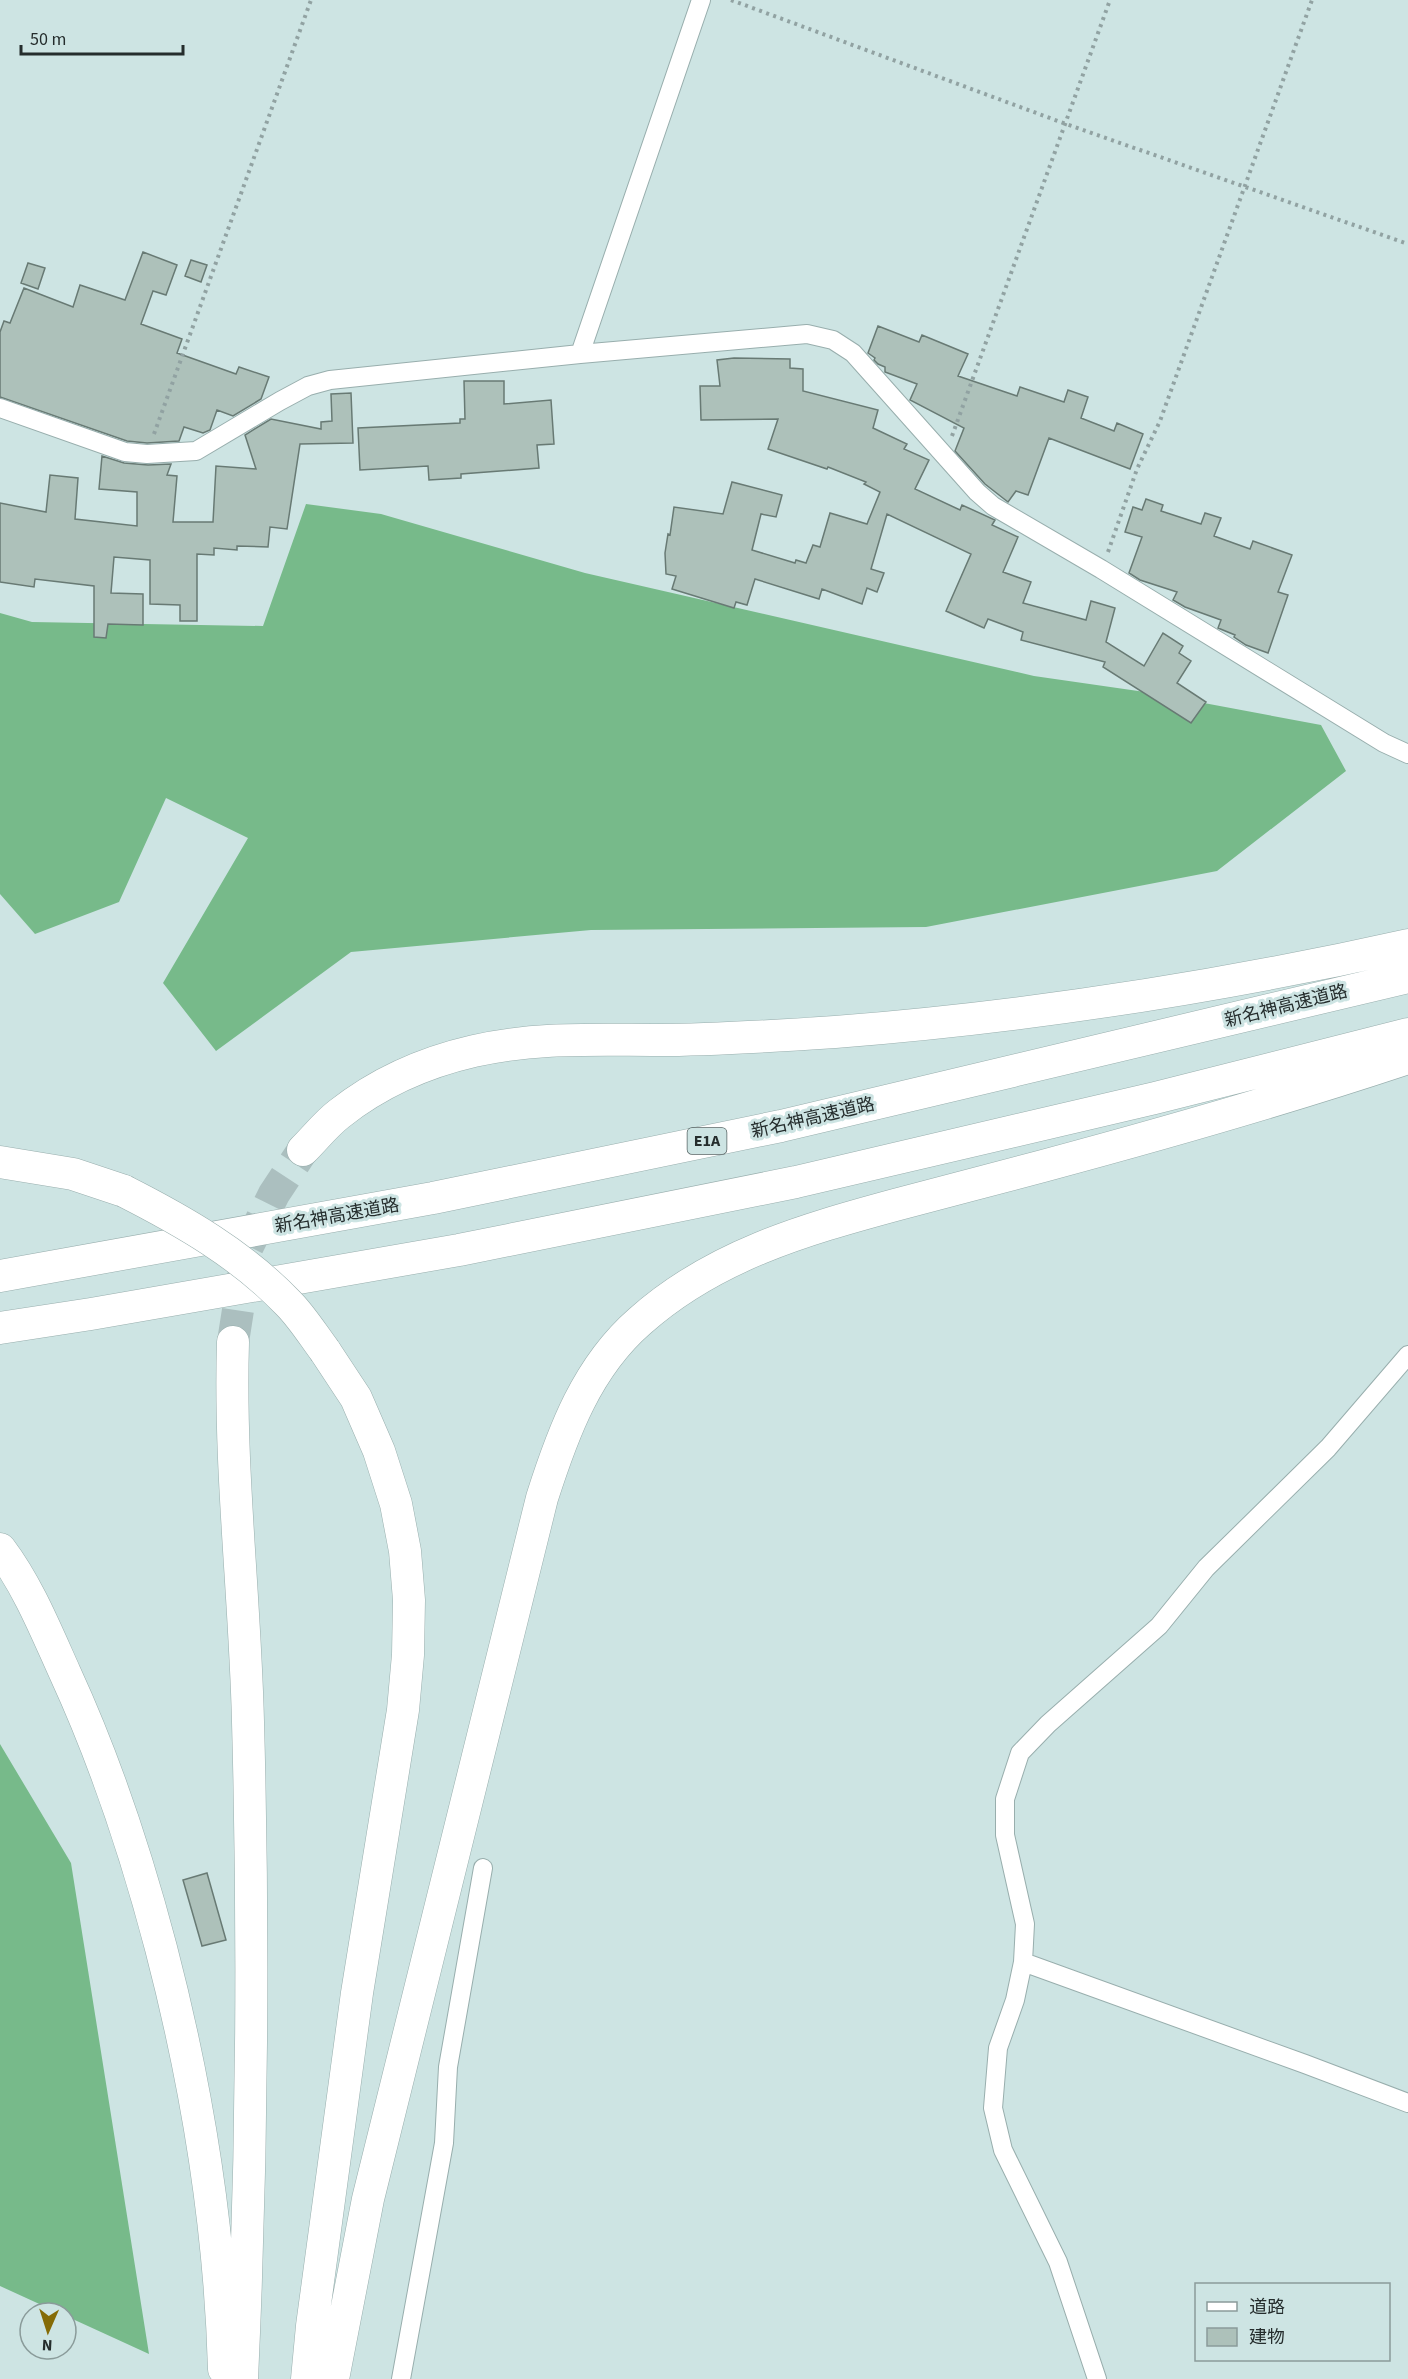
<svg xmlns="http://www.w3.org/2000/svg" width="1408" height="2379" viewBox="0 0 1408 2379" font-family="'Source Sans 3','Noto Sans JP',sans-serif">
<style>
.forest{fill:#77ba8a}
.building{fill:#adc1ba;stroke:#687a74;stroke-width:1.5}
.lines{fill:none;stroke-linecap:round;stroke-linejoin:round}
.highway-tunnel{stroke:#abbfbf;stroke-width:32;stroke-dasharray:32 16;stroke-linecap:butt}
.street-casing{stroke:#98aead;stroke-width:20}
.highway-casing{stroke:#98aead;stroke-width:33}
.path{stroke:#91a2a2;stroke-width:4;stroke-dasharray:3 4.5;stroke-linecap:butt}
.street{stroke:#fff;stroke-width:18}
.highway{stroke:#fff;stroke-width:32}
.highway-bridge-casing{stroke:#98aead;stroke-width:33;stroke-linecap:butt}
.highway-bridge{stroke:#fff;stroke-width:32}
.labels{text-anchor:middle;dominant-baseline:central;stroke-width:6;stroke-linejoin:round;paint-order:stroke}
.shield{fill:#cde4e3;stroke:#576464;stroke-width:1.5}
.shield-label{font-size:16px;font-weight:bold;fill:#252d2d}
.street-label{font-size:18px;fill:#252d2d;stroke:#cde4e3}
</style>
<rect width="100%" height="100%" fill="#cde4e3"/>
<path class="forest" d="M306 504 381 514 585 573 1034 676 1145 692 1321 725 1346 771 1217 871 926 927 591 930 351 952 216 1051 163 983 248 838 166 798 119 902 35 934 0 894V613L32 622 263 626Z
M0 1744 71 1863 149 2354 66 2316V2313H59L0 2286Z"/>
<path class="building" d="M143 252 177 265 166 295 153 291 141 324 182 339 177 353 236 374 239 367 269 377 261 399 233 416 217 410 210 430 203 433 184 427 179 441 147 443 127 441 0 397V332L4 321 10 323 24 288 73 307 80 285 125 300Z
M191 260 207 265 201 282 185 276Z
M28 263 45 268 38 289 21 283Z
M878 326 919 342 922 335 968 354 958 376 1017 396 1020 387 1064 402 1068 390 1088 397 1081 418 1114 431 1117 423 1143 434 1130 469 1049 438 1028 495 1016 491 1008 502 985 484 955 451 964 428 910 400 917 384 885 372V367L878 364 874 360 875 358 868 353Z
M734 358 790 359V368L803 369V391L878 410 873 428 907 444 904 449 929 460 915 489 960 510 962 505 995 520 992 525 1018 537 1003 572 1031 582 1023 603 1086 620 1091 601 1115 608 1106 642 1144 666 1163 633 1183 646 1179 653 1191 661 1177 683 1206 702 1191 723 1103 667 1105 662 1021 640 1023 632 988 619 984 628 946 611 971 554 887 514 871 569 884 573 877 592 867 588 862 604 822 589 819 599 755 579 747 605 736 602 734 608 672 589 676 576 666 574 665 553 668 534 670 535 674 507 723 514 732 482 782 495 776 517 761 514 752 550 795 563 796 560 806 563 813 545 820 547 830 513 867 524 880 492 864 484 866 482 828 467 827 469 768 449 778 419 701 420 700 386H720L717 360Z
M464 381H504V404L551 400 554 444 537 445 539 468 461 474V478L429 480 428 466 360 470 358 428 460 423V419H465Z
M351 393 353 443 300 444 287 529 270 527 268 547 237 546V550L214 548V555L197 554V621H180V605L150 604V560L114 557 111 593 143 594V625L108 624 106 638 94 637V586L35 579 34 587 0 582V503L46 512 50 475 78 478 75 519 137 526V492L99 489 102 456 124 463 148 465 171 464 167 475 177 476 173 522H213L216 466 256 469 245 435 271 419 321 429V422L332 421 331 394Z
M1146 499 1163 505 1161 511 1201 524 1205 513 1221 518 1214 536 1250 549 1253 541 1292 555 1278 592 1288 595 1268 653 1246 645 1234 637 1235 635 1218 628 1221 620 1185 607 1173 600 1177 592 1140 580 1129 573 1142 537 1125 532 1133 507 1142 510Z
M207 1873 226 1940 202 1946 183 1880Z"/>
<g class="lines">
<path class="highway-tunnel" d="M233 1342 248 1246 274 1194 303 1150"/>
<defs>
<path id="street" d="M580 354 701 0
M0 408 125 452 147 454 196 451 280 401 308 386 330 380 580 354 807 334 833 340 853 353 977 492 993 506 1101 569 1384 743 1408 754
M1023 1962 1305 2064 1408 2103
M401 2379 444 2143 448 2067 483 1868
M1097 2379 1058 2262 1003 2150 993 2108 998 2048 1015 2000 1023 1962 1025 1924 1005 1835V1799L1020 1753 1048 1724 1159 1626 1206 1568 1328 1448 1408 1355"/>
<path id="highway" d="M303 1150C315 1138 326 1124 339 1114 378 1083 426 1062 474 1051 534 1037 595 1040 657 1040 716 1040 776 1036 835 1032 1027 1017 1220 987 1408 945
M0 1162 73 1174 124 1191
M0 1276 433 1198 781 1126 1408 977
M0 1328 91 1314 459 1250 796 1182 1155 1098 1408 1034
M233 1342C229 1469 245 1595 248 1722 254 1941 252 2160 242 2379
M0 1549C28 1586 46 1631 65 1673 106 1762 136 1853 161 1948 197 2086 220 2226 224 2369
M307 2379 312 2326 357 1993 403 1710 408 1655 409 1600 405 1551 396 1504 379 1451 356 1398 325 1351
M333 2379 368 2199 542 1498C563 1432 587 1367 640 1321 713 1256 803 1230 895 1205 944 1192 994 1179 1043 1166 1166 1133 1288 1098 1408 1058"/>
</defs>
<use href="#street" class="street-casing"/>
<use href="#highway" class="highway-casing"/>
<path class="path" d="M731 0 1066 124 1408 244
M154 434 311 0
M952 436 1110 0
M1108 552 1137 469 1160 421 1312 0"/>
<use href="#street" class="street"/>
<use href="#highway" class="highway"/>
<defs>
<path id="highway-bridge" d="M124 1191C183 1221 241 1254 288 1303 302 1317 313 1335 325 1351"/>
</defs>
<use href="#highway-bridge" class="highway-bridge-casing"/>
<use href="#highway-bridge" class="highway-bridge"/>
</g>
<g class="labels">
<rect class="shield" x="687.5" y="1128" width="39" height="26" rx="4.5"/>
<g class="shield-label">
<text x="707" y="1141">E1A</text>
</g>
<g class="street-label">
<text transform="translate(1286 1006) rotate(-14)">新名神高速道路</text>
<text transform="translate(813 1118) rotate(-13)">新名神高速道路</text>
<text transform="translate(337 1216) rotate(-10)">新名神高速道路</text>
</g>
</g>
<rect x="1195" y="2283" width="195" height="78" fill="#cde4e3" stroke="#8a9b9a" stroke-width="1.5"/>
<rect x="1207" y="2302" width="30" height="9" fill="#ffffff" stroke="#8a9b9a" stroke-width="1.5"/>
<text x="1249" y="2313" font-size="18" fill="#252d2d">道路</text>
<rect x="1207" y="2328" width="30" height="18" fill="#adc1ba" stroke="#8a9b9a" stroke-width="1.5"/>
<text x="1249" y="2343" font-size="18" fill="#252d2d">建物</text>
<g transform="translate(48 2331) rotate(183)"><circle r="28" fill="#cde4e3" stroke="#8a9b9a" stroke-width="1.5"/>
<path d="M0-4.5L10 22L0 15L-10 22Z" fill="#856b06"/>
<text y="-9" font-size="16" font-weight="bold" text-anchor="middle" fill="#252d2d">N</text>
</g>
<path d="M21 45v9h162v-9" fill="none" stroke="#252d2d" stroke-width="3"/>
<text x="30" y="45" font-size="18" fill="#252d2d" stroke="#cde4e3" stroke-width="4.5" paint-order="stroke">50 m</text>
</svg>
